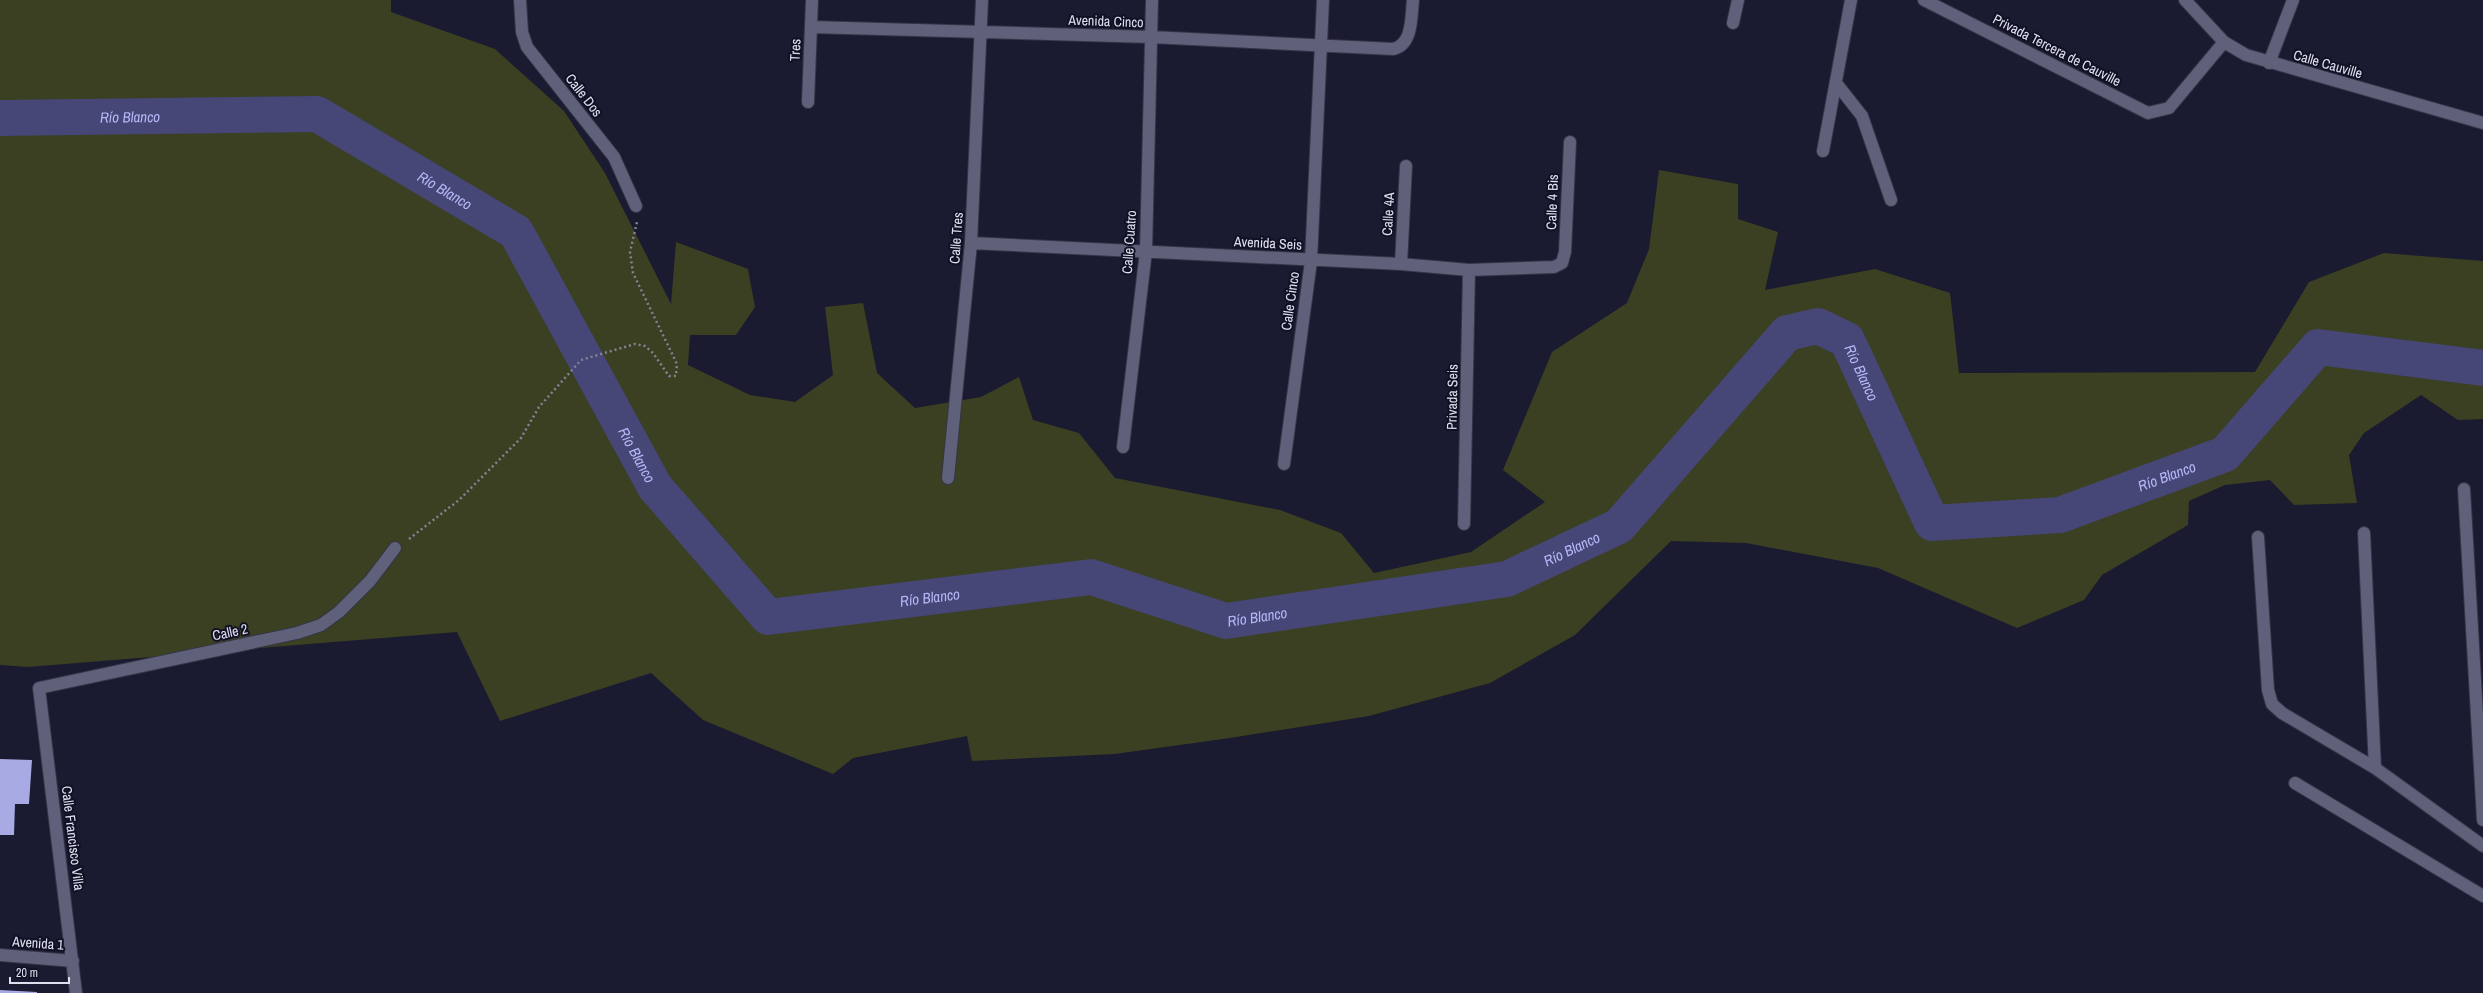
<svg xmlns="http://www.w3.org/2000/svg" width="2483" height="993" viewBox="0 0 2483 993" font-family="'Archivo Narrow',sans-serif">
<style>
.green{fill:#3a4021}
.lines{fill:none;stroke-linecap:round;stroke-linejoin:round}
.river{stroke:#464677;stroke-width:36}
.building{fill:#a8aae3}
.minor-casing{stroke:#363547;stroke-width:14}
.path{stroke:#838496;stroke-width:2.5;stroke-dasharray:2 3;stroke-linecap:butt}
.minor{stroke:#5f607a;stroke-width:12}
.labels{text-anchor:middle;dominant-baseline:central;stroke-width:4;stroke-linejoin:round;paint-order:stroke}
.street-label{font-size:14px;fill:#dfe0ef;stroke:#111125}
.water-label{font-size:15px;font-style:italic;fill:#b5b7f6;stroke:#111125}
</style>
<rect width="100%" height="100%" fill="#1a1a30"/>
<path class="green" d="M0 0H391V12L495 49 564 111 605 173 671 304 676 242 748 269 755 307 736 335H690L688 365 750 395 795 402 833 375 825 307 863 303 877 373 915 408 981 397 1019 377 1033 420 1079 433 1115 478 1280 510 1341 533 1374 573 1471 552 1545 502 1503 470 1552 352 1627 303 1649 249 1659 170 1738 184V219L1778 232 1765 290 1875 269 1950 293 1959 373 2255 372 2309 282 2384 253 2483 261V419L2458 420 2421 395 2364 433 2349 455 2357 503 2294 505 2270 480 2225 485 2189 501 2188 525 2102 575 2084 600 2017 628 1878 568 1746 543 1671 541 1575 635 1490 683 1369 716 1230 738 1115 754 972 761 967 736 853 758 833 774 703 720 651 673 500 721 457 632 28 667 0 665Z"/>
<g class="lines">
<path class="river" id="s1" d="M0 118 317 114 516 232 655 487 768 617 1091 577 1226 621 1507 579 1619 526 1787 333 1818 326 1847 340 1932 523 2060 515 2225 454 2318 347 2483 368"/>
</g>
<path class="building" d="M0 759 32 760 29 804H15L14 835H0Z
M0 990 37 992V993H0Z"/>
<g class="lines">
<defs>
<path id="minor" d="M520 0 522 32 527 47 614 157 636 206
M1924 0 2148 113 2169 108 2224 42
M2185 0 2224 42 2246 55 2483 123
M1733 23 1738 0
M811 27 1151 37 1393 49C1413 45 1411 17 1413 0
M2269 63 2293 0
M1836 83 1862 116 1891 200
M808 102 812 0
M1823 151 1851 0
M971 243 1401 264 1469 270 1554 267 1562 263 1565 252 1570 142
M1401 264 1406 166
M1123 447 1146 251 1152 0
M1284 464 1311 261 1323 0
M948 478 971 243 982 0
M2464 489 2483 820
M1464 524 1469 270
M2364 533 2375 768
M2258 537 2268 690 2272 704 2282 713 2375 768 2483 846
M2295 783 2483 896
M0 955 73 961
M76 993 39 688 297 633 321 625 339 612 370 581 395 548"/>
</defs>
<use href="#minor" class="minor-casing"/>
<path class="path" d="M409 539 459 500 521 438 539 407 581 360 635 344 645 346 653 353 669 376H676L677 364 633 273 630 252 637 222"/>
<use href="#minor" class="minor"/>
</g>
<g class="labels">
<g class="street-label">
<text transform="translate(1106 21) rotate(2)">Avenida Cinco</text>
<text transform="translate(795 50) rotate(-87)">Tres</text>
<text transform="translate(2057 50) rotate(27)">Privada Tercera de Cauville</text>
<text transform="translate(2328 64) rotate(16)">Calle Cauville</text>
<text transform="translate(584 95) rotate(52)">Calle Dos</text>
<text transform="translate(1552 202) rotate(-88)">Calle 4 Bis</text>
<text transform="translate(1388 214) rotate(-87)">Calle 4A</text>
<text transform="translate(956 238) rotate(-86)">Calle Tres</text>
<text transform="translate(1129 242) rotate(-86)">Calle Cuatro</text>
<text transform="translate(1268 243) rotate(3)">Avenida Seis</text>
<text transform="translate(1290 301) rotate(-82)">Calle Cinco</text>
<text transform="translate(1452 397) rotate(-89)">Privada Seis</text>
<text transform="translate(230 632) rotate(-12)">Calle 2</text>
<text transform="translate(73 838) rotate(83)">Calle Francisco Villa</text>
<text transform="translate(38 943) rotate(4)">Avenida 1</text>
</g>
<g class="water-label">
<text stroke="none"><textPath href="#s1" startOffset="130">Río Blanco</textPath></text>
<text stroke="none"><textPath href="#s1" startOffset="466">Río Blanco</textPath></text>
<text stroke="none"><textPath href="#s1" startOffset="2242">Río Blanco</textPath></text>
<text stroke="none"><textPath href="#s1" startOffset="802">Río Blanco</textPath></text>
<text stroke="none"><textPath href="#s1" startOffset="2650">Río Blanco</textPath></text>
<text stroke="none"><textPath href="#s1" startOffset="1834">Río Blanco</textPath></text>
<text stroke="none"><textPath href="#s1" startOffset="1174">Río Blanco</textPath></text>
<text stroke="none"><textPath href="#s1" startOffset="1510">Río Blanco</textPath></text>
</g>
</g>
<path d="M10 977v6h59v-6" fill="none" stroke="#dfe0ef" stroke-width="2"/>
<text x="16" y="977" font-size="12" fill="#dfe0ef" stroke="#111125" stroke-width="3" paint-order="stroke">20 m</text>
</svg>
